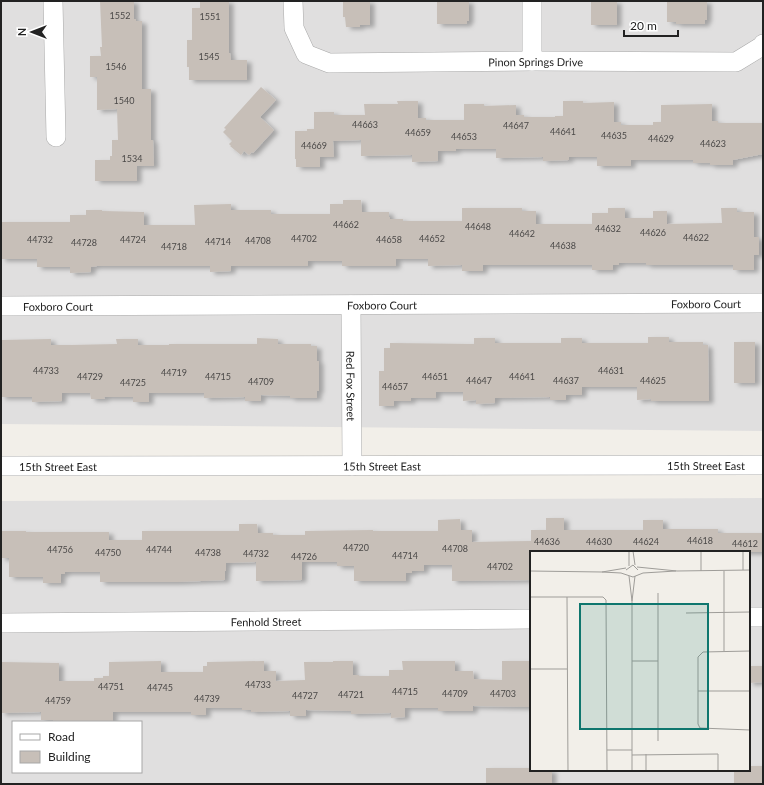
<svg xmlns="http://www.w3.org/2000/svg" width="764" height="785" viewBox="0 0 764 785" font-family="Lato,sans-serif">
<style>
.residential{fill:#e0dfdf;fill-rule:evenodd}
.building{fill:#c7bfb8;filter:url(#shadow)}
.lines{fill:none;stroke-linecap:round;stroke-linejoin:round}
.minor-casing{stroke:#a9a9a9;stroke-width:20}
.minor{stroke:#fff;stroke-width:19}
.labels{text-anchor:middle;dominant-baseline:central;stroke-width:3;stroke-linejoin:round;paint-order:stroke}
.number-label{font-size:9px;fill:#4b4948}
.street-label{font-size:11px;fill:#222;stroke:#fff}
.inset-road{fill:none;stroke:#9f9d99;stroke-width:1}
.view{fill:#0f766e;fill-opacity:0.15;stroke:#0f766e;stroke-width:2}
.inset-edge{fill:none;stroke:#222;stroke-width:2}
</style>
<defs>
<filter id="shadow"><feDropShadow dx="4.5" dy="2.5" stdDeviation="2" flood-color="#0004"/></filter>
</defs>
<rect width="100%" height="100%" fill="#f2efe9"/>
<path class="residential" d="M1 1H763V431L1 424Z
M763 498V784H1V501ZM531 552H749V770H531ZM13 722H141V772H13Z"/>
<path class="building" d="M100 1H134V19H136V21H142V89H151V140H153L154 166H137V181H95V160H110V156H112V140H118L117 109 97 110V77H90V56H101L100 47H102Z
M200 1H229V53H230L231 60H247V80H189V67H187V40H192V8H200Z
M343 1H370V25H360V27H346L345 17H343Z
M437 1H469V21H467V24H437Z
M591 1H617V25H591Z
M667 1H707V20H705V24H676V22H667Z
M261 87 276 100 260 117 274 130 253 153 252 152 249 155 244 151 241 155 230 146H231L229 144 232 141 223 132 226 129 224 128Z
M397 101H418V118H426V120H464V104H484V106L516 105V115H524V117H555V116H563V101H583V103L614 102V122H621V125H653V122H661V105L712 104V121H718V123H763V154L733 160V165H710V163H693V160H631V166H597V157H569V160L543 161V157L496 158V149H456V151H438V161L412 162V155L361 156V140L333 141 334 157H320V167H296V159H295V131H307V129H314V112H334V115H365L364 104H398Z
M343 200H361L362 212H389V217H390V219H403V221H462V208H522V211H536V224H592V213H608V208H625V218H653V211H667V224L722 223 721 208H737V212H754V237H759V255H754V270H733V265H646V263H619V265H613V270H592V265H483V271H462V265L428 266V259H396V266H342V261H308V266H231V271L210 272V266H97L91 267V272L70 273V267H37V259H1V222H70V215H86V210H102V211L144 212V225H195L194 205 231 204V210H271V214H330V204H343Z
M648 337H669V342H703V345H708L709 401H651V399L637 400V387H582V395H566V400H550V397L495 398V403L476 404V400L463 401V392H436V398H411V401H394V406H379V371H384V348H390V343L474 344V338H495V343H561V338H582V343H648Z
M257 338 278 339V344H311V346H317V361H319V391H317V398H290V396L261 395V401H245V397L204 398V393H149V402H133V397H104L105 399H91L90 393H62V401L32 402V397H1V340L51 339V345H70L117 344 116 339H138V345H169V344H257Z
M734 342H755V383H734Z
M546 518H564V530H643V520H663V529H718V533H762V552H531V580L452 581V565H424V571H412V573H406V581H354V566H337V562H302V580L256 581V562L226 563V571H225V580L177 582H100V572H65V574H61V583H43V577H9V558H1V531H26V532H109V540H142V531H239V524H257L258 533H273V535H305V531L373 530V531H438V520L460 519 461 530H472V542L531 541V530H546Z
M161 661V672H203V666H207V662L264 661V671H276V681L305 680 304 662H333V661H353V675H359V676H389V670H403L402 661H455V671H473L474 679 502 680V661H531V707L473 706V711H438V708H405V717L391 718V713L351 714V711L306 710V716H290V711L251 712V710H242V708H206V715H191V712H113V722H53V720H41V712L1 713V662L59 663V681H94V678H103V676H109V662Z
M749 666H763V682L749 683Z
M749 766H763V784H734V770H749Z
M486 768H531V770H552V784H486Z"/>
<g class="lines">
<defs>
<g id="minor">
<path d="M53 1 56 137"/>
<path id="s1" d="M293 1 294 28 306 54 329 63 532 61 736 62 762 46 763 44"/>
<path d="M532 1V61"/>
<path id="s2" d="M351 305 352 466"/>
<path id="s3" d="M1 306 763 303"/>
<path id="s4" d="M1 466 763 465"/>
<path d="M749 617H763"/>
<path id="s5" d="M1 623 531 619"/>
</g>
</defs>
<use href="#minor" class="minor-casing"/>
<use href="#minor" class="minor"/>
</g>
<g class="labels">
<g class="number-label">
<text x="120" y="15">1552</text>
<text x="210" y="16">1551</text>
<text x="209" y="56">1545</text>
<text x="116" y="66">1546</text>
<text x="124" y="100">1540</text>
<text x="365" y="124">44663</text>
<text x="516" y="125">44647</text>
<text x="563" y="131">44641</text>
<text x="418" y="132">44659</text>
<text x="614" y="135">44635</text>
<text x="464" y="136">44653</text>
<text x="661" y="138">44629</text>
<text x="713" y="143">44623</text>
<text x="314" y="145">44669</text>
<text x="132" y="158">1534</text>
<text x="346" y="224">44662</text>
<text x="478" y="226">44648</text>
<text x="608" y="228">44632</text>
<text x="653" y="232">44626</text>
<text x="522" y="233">44642</text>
<text x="696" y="237">44622</text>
<text x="304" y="238">44702</text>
<text x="432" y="238">44652</text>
<text x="40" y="239">44732</text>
<text x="133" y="239">44724</text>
<text x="389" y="239">44658</text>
<text x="258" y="240">44708</text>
<text x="218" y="241">44714</text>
<text x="84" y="242">44728</text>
<text x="563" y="245">44638</text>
<text x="174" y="246">44718</text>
<text x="46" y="370">44733</text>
<text x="611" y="370">44631</text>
<text x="174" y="372">44719</text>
<text x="90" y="376">44729</text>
<text x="218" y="376">44715</text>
<text x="435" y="376">44651</text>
<text x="522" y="376">44641</text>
<text x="479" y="380">44647</text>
<text x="566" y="380">44637</text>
<text x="653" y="380">44625</text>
<text x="261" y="381">44709</text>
<text x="133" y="382">44725</text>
<text x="395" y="386">44657</text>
<text x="700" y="540">44618</text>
<text x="547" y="541">44636</text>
<text x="599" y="541">44630</text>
<text x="646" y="541">44624</text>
<text x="745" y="543">44612</text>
<text x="356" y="547">44720</text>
<text x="455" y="548">44708</text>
<text x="60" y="549">44756</text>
<text x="159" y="549">44744</text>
<text x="108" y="552">44750</text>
<text x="208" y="552">44738</text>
<text x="256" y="553">44732</text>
<text x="405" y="555">44714</text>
<text x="304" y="556">44726</text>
<text x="500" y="566">44702</text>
<text x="258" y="684">44733</text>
<text x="111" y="686">44751</text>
<text x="160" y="687">44745</text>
<text x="405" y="691">44715</text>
<text x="455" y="693">44709</text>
<text x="503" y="693">44703</text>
<text x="351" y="694">44721</text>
<text x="305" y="695">44727</text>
<text x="207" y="698">44739</text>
<text x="58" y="700">44759</text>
</g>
<g class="street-label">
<text stroke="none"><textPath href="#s1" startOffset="287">Pinon Springs Drive</textPath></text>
<text stroke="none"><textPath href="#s3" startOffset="705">Foxboro Court</textPath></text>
<text stroke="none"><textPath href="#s3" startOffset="381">Foxboro Court</textPath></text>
<text stroke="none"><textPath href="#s3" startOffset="57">Foxboro Court</textPath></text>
<text stroke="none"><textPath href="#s2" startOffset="81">Red Fox Street</textPath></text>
<text stroke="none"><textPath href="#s4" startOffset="705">15th Street East</textPath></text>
<text stroke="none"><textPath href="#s4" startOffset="57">15th Street East</textPath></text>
<text stroke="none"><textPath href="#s4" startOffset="381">15th Street East</textPath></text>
<text stroke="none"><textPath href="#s5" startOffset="265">Fenhold Street</textPath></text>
</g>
</g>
<g transform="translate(530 551)">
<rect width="220" height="220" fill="#f2efe9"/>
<path class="inset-road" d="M103 0 105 14M171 0V20M213 0V19M99 15V0M107 16 147 20 220 19M96 19 103 14 108 19M0 20 72 21 96 17M194 20V100M72 21 91 22 103 26 113 22 146 20M99 25 102 50V220M128 42V190M0 46H73L76 49 77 220M37 46 38 220M102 50 105 25M156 62 220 61M220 100 173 101 168 106V173L170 177 220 179M102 110H128M0 118H37M168 140H220M77 199H102M116 203V220M102 204 188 203V220"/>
<path class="view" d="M50 53H178V178H50Z"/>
<rect width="220" height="220" class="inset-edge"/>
</g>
<rect width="764" height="785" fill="none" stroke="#222222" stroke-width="4"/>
<rect x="12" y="721" width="130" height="52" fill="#ffffff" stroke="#a7a7a7"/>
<rect x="20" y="734" width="20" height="6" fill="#ffffff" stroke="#a7a7a7"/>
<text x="48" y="741" font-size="12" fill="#222222">Road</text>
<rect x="20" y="751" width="20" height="12" fill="#c7bfb8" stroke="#a7a7a7"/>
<text x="48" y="761" font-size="12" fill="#222222">Building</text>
<g transform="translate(32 32) rotate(270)" stroke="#ffffff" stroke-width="3" paint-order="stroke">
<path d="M0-3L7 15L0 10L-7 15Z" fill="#222222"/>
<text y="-6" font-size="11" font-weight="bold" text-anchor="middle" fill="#222222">N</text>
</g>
<path d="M624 30v6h54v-6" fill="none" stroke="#222222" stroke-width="2"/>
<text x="630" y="30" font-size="12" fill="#222222" stroke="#ffffff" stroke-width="3" paint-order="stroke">20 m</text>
</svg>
